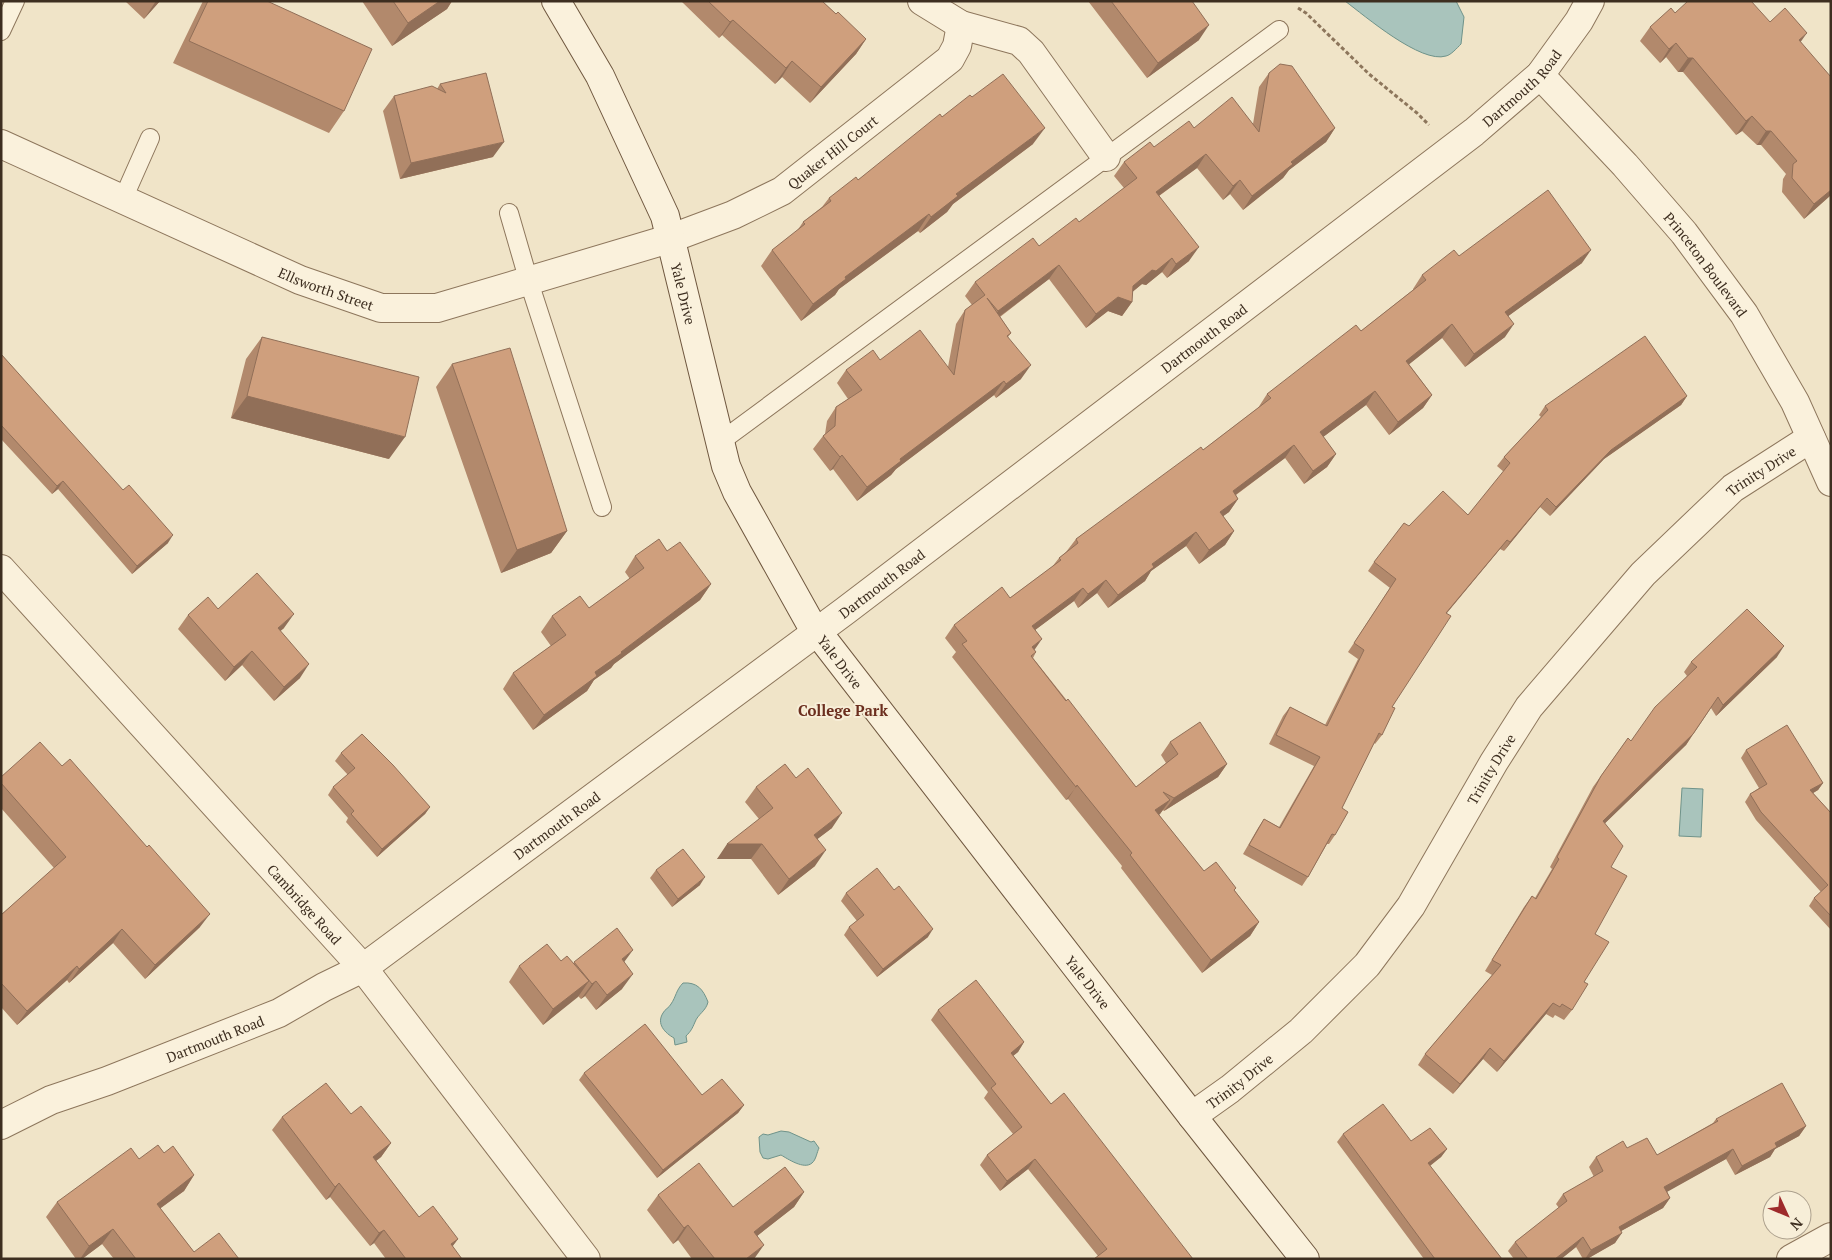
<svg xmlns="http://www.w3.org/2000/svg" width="1832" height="1260" viewBox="0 0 1832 1260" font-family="'PT Serif',serif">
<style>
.water{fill:#a9c4bc;stroke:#6f938a}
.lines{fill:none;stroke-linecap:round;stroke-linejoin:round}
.lane-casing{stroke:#8d765c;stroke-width:20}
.street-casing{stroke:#8d765c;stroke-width:30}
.secondary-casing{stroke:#6f573f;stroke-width:30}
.path{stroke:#8d765c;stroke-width:3;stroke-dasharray:4 2.5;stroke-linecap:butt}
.lane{stroke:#faf1dc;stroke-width:18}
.street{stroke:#faf1dc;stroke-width:28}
.secondary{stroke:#faf1dc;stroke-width:28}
.wall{fill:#b2896c}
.shaded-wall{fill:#916f58}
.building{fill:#cf9f7d;stroke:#916f58}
.labels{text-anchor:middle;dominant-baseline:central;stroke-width:4;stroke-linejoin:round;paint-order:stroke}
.street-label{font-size:14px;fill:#3d2e20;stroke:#f7eed8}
.neighbourhood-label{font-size:15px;font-weight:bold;fill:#6b2e1e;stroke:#f7eed8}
</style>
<rect width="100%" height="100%" fill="#f0e4c8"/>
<path class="water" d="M1345 1H1456L1464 17 1461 44C1457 48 1451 55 1446 56 1421 64 1365 16 1345 1Z
M1682 788 1703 789 1701 837 1679 836Z
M683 983C697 982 703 989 708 1002 706 1011 698 1014 695 1022 692 1029 691 1031 686 1036L687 1042 675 1045 674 1038C665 1033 656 1024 663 1013 665 1009 669 1008 671 1004 676 997 676 990 683 983Z
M781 1131 789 1132 811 1142 814 1141 819 1148C817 1152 816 1160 812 1163 804 1170 788 1159 781 1155L768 1159 763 1158 760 1152 759 1137 763 1134 768 1135Z"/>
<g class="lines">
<defs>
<path id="lane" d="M1 31 15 1
M123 199 150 138
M509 213 529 282 602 507
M720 442 1279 30"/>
<g id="street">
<path d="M922 1 961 25 1019 41 1031 52 1106 157"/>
<path id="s1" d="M1540 75 1625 165 1684 233 1744 314 1795 402 1831 482"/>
<path id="s2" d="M1 144 300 280 381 308H437L669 239 733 215 782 191 950 59 957 46 961 25"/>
<path id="s3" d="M1 569 363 968 586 1259"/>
<path id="s4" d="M1192 1116 1230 1089 1301 1031 1367 965 1411 906 1494 762 1529 707 1643 574 1733 488 1811 438"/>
<path id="s5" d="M1 1125 51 1100 107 1081 279 1013 324 987 363 968 845 611 1474 132 1540 75 1579 21 1590 1"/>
<path d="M1791 1259 1831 1237"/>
</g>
<g id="secondary">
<path id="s6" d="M556 1 600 76 665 216 726 466 737 492 809 621 1192 1116 1305 1259"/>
</g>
</defs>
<use href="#lane" class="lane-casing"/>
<use href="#street" class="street-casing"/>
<use href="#secondary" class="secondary-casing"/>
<path class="path" d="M1298 8 1306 13 1369 74 1417 113 1429 125"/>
<use href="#lane" class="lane"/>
<use href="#street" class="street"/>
<use href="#secondary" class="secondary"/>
</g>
<path class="wall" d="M125 1H160L144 19Z
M203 1H267L344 111 329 133 173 63Z
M362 1H452L447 9 392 46Z
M681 1H822L836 14 866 39 856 54 810 103 782 77 775 84 722 35 719 38Z
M1088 1H1192L1199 40 1147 78Z
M1675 13 1770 22 1801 42 1831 195 1804 219 1782 192 1783 179 1786 174 1761 145H1757L1742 131 1736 135 1683 72H1678L1666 57 1660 63 1640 41 1650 27Z
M1269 73 1335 128 1326 142 1289 170 1283 178 1243 210 1230 194 1223 200 1197 168 1159 196 1189 261 1167 278 1162 272 1146 285 1142 284 1132 292V302L1122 316 1108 311 1086 328 1049 279 1000 317 1011 333 1008 337 1021 379 996 398 994 395 896 469 891 475 857 501 833 469 830 471 813 449 823 436 825 434 827 421 836 407 848 399 837 383 846 370 880 360 948 367 956 324 965 310 972 305 965 296 975 282 1039 246 1079 222 1124 188 1114 176 1124 162 1194 128 1253 124 1259 87Z
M440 84 493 157 400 179 383 111 394 96 437 89Z
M972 97 1033 144 953 204 947 212 920 233 918 231 839 289 835 295 801 321 761 266 772 250 797 231 803 222 822 207 829 198 858 180 942 117Z
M1459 256 1582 263 1508 316 1505 337 1465 367 1442 338 1409 364 1432 395 1423 408 1389 435 1366 405 1323 437 1336 454 1327 467 1304 484 1285 458 1236 495 1238 499 1229 512 1223 516 1234 531 1225 545 1199 564 1186 546 1151 571 1145 581 1108 608 1097 593 1078 608 1074 601 1035 630 1034 650 1036 652 1033 658 1136 787 1166 763 1161 755 1170 742 1227 764 1218 777 1164 811 1163 810 1159 815 1204 871 1235 891 1259 922 1250 936 1202 973 1121 868 1122 866 1068 799 1066 800 952 657 956 652 945 638 954 625 1010 598 1052 567 1059 558 1066 552 1076 539 1203 450 1258 408 1267 394 1361 331 1413 290V289L1422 275Z
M262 337 389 459 231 418 246 359Z
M1 354 168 543 132 574 58 489 52 494 1 439Z
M452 364 567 531 551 553 501 573 436 387Z
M1687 396 1681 405 1604 459 1550 516 1540 507 1504 551 1500 549 1447 613 1392 707 1382 735 1375 744 1374 743 1342 808 1335 835 1329 844H1327L1308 877 1302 886 1243 854 1258 828 1264 819 1279 827 1314 766 1269 744 1283 716 1290 707 1325 725 1358 659 1348 652 1390 588 1368 571 1374 562 1409 526 1468 515 1504 472 1497 466 1504 457 1541 417 1539 415 1545 406Z
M667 551 711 584 700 600 614 664 611 668 594 680 587 691 533 730 503 689 513 673 551 646 541 632 552 616 589 608 630 579 625 572 635 556Z
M218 609 284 628 280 631 300 678 274 701 242 665 225 681 178 629 188 615Z
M1777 657 1716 716 1711 708 1686 745 1605 823 1611 867 1584 982 1572 1010 1564 1020 1555 1015 1553 1018 1546 1014 1497 1072 1483 1059 1453 1094 1418 1065 1425 1054 1492 975 1485 971 1524 907 1532 896 1535 898 1552 869 1550 867 1593 787 1628 738 1631 741 1687 676 1684 672 1691 662Z
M1746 750 1823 783 1818 790 1813 793 1831 813V930L1809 906 1814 898 1821 892 1756 820 1745 802 1750 794 1759 788 1741 758Z
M341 753 430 807 425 814 377 857 346 822 348 818 328 795 333 787 348 775 335 761Z
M1 777 200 927 145 979 113 943 69 983 67 980 17 1025 1 1007V915L54 868 1 808Z
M756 787 832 828 817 839 815 866 778 895 751 859H717L759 819 745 802Z
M656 870 700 885 672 907 650 878Z
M846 893 928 937 877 977 844 935 849 927 857 921 841 901Z
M561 961 573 963 624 962 622 989 596 1010 585 996 581 999 578 996 543 1025 509 982 519 966Z
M938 1010 1024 1042 1018 1052 1013 1056 1051 1104 1193 1259 1098 1256 1028 1169 1000 1191 980 1165 987 1155 1013 1134 984 1098 988 1092 931 1020Z
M584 1073 702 1095 744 1105 738 1113 657 1178 579 1080Z
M351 1114 391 1143 381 1157 376 1161 419 1217 458 1239 452 1247 462 1259H386L374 1243 370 1246 330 1197 326 1200 272 1130 282 1117Z
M1716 1119 1806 1126 1799 1136 1775 1149 1770 1157 1735 1175 1726 1159 1667 1191 1670 1198 1663 1208 1621 1231 1615 1243 1587 1259H1583L1576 1247 1561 1259H1514L1508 1251 1515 1242 1559 1208 1556 1204 1563 1194 1594 1177 1589 1167 1596 1157 1627 1148 1657 1155 1713 1123Z
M1343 1134 1447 1149 1441 1157 1430 1166 1502 1259H1424L1337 1142Z
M164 1153 194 1175 184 1191 160 1208 194 1252 239 1259H114L102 1244 82 1259H76L46 1217 57 1202 139 1159Z
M804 1192 794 1207 757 1236 754 1259H692L678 1240 673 1244 647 1210 658 1195 733 1207Z"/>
<path class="shaded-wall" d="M156 1H160L144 19Z
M440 1H452L447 9 392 46 408 23Z
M733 20 722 35 719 38 730 22Z
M1209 25 1199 40 1147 78 1158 63Z
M1807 33 1797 47 1799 40Z
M866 39 856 54 810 103 821 87Z
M1676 43 1666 57 1660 63 1669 49Z
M1688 58H1693L1683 72H1678Z
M792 61 782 77 775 84 786 68Z
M1752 116 1742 131 1736 135 1746 121Z
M1045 128 1033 144 953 204 947 212 920 233 931 217 956 194Z
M1335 128 1326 142 1289 170 1283 178 1243 210 1252 196 1291 162Z
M1766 131H1771L1761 145H1757Z
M504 142 493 157 400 179 411 163Z
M1206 154 1197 168 1146 205 1156 192Z
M1240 180 1230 194 1223 200 1233 186Z
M1831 190V195L1804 219 1814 204Z
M929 214 918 231 839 289 835 295 801 321 813 304 845 277Z
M1199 247 1189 261 1167 278 1176 264Z
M1591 250 1582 263 1496 325 1505 312Z
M1172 258 1162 272 1146 285 1142 284 1124 299 1132 302 1122 316 1108 311 1086 328 1096 314 1133 286 1152 270Z
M1059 265 1049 279 988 325 998 311Z
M1452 324 1442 338 1397 374 1406 361Z
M1514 324 1505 337 1465 367 1474 354Z
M1031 365 1021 379 996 398 1006 384Z
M1004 381 994 395 896 469 891 475 857 501 867 487 900 459Z
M1375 391 1366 405 1311 446 1320 432Z
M1432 395 1423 408 1389 435 1398 422Z
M247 396 405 437 389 459 231 418Z
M1687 396 1681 405 1604 459 1550 516 1556 507 1611 450Z
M1294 445 1285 458 1223 504 1233 491Z
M1336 454 1327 467 1304 484 1313 471Z
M842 455 833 469 830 471 840 457Z
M63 481 58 489 52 494 57 486Z
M1547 498 1540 507 1504 551 1510 542Z
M1238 499 1229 512 1211 525 1220 512Z
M567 531 551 553 501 573 517 550Z
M1234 531 1225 545 1199 564 1209 550Z
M1196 532 1186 546 1151 571 1145 581 1108 608 1118 595 1152 564Z
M173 535 168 543 132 574 137 566Z
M1507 540 1500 549 1439 622 1446 613Z
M1106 580 1097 593 1078 608 1088 594Z
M711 584 700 600 614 664 611 668 594 680 587 691 533 730 544 715 595 672 621 652Z
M1083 588 1074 601 1023 639 1032 626Z
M294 614 284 628 268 642 278 628Z
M1042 639 1033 652 1032 647Z
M1784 646 1777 657 1716 716 1723 705Z
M252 651 242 665 225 681 234 667Z
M309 664 300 678 274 701 284 687Z
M1693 734 1686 745 1596 832 1603 821Z
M1227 764 1218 777 1164 811 1174 798Z
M1823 783 1818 790 1805 798 1810 790Z
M1077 785 1068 799 1066 800 1076 787Z
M1170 800 1160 814 1146 823 1155 810Z
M430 807 425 814 377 857 382 849Z
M842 813 832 828 803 850 814 835Z
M727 844H762L751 859H717Z
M826 850 815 866 778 895 789 879Z
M705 877 700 885 672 907 678 899Z
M210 914 200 927 145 979 155 965Z
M1259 922 1250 936 1202 973 1211 960Z
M122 929 113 943 69 983 79 969Z
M933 929 928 937 877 977 883 969Z
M633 950 622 965V959Z
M77 966 67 980 17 1025 27 1011Z
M633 974 622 989 596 1010 607 995Z
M589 981 578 997 543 1025 553 1009Z
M596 981 585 996 581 999 592 984Z
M1553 1003 1546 1014 1497 1072 1504 1061Z
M1024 1042 1018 1052 1004 1063 1011 1053Z
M1490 1048 1483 1059 1453 1094 1460 1084Z
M744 1105 738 1113 657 1178 663 1170Z
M1806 1126 1799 1136 1775 1149 1770 1157 1735 1175 1742 1166 1775 1143Z
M391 1143 381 1157 364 1170 373 1157Z
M1447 1149 1441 1157 1423 1171 1428 1163Z
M1733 1149 1726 1159 1658 1197 1664 1187Z
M1035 1159 1028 1169 1000 1191 1007 1181Z
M194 1175 184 1191 146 1219 157 1204Z
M339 1183 330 1197 326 1200 335 1187Z
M804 1192 794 1207 743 1247 754 1232Z
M1670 1198 1663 1208 1612 1236 1619 1227Z
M688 1225 678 1240 673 1244 684 1228Z
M113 1229 102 1244 82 1259H80L89 1246Z
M384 1230 374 1243 370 1246 379 1233Z
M1622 1233 1615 1243 1587 1259H1585L1591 1250Z
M1583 1237 1576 1247 1561 1259H1555Z
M458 1239 448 1252 451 1244Z
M764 1245 754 1259H746Z"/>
<path class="building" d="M208 1H267L372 49 344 111 189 41Z
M393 1H440L408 23Z
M708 1H822L836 14 838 12 866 39 821 87 792 61 786 68 733 20 730 22Z
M1111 1H1192L1209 25 1158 63Z
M1688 1H1751L1770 22 1785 8 1807 33 1799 40 1831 77V190L1814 204 1792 178 1793 164 1797 161 1771 131H1766L1752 116 1746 121 1693 58H1688L1676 43 1669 49 1650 27 1671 8 1675 13Z
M1280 64 1292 66 1335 128 1291 162 1293 164 1252 196 1240 180 1233 186 1206 154 1156 192 1199 247 1176 264 1172 258 1156 271 1152 270 1133 286 1132 302 1118 297 1096 314 1059 265 998 311 987 298 1011 333 1007 336 1031 365 1006 384 1004 381 900 459 901 461 867 487 842 455 840 457 823 436 835 426 836 407 862 390 846 370 873 350 880 360 920 330 954 375 965 310 985 295 975 282 1033 238 1039 246 1076 218 1079 222 1137 178 1124 162 1150 142 1154 147 1189 121 1194 128 1232 97 1259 132 1269 73Z
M486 73 504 142 411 163 394 96 432 86 446 93 440 84Z
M1003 74 1045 128 956 194 958 196 931 217 929 214 845 277 846 279 813 304 772 250 805 224 803 222 831 201 829 198 856 177 858 180 940 114 942 117 970 95 972 97Z
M1548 190 1591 250 1505 312 1514 324 1474 354 1452 324 1406 361 1432 395 1398 422 1375 391 1320 432 1336 454 1313 471 1294 445 1233 491 1238 499 1220 512 1234 531 1209 550 1196 532 1152 564 1154 567 1118 595 1106 580 1088 594 1083 588 1032 626 1042 639 1032 647 1036 652 1031 656 1066 701 1068 699 1136 787 1178 754 1170 742 1200 722 1227 764 1174 798 1163 792 1170 800 1155 810 1204 871 1216 862 1236 888 1234 890 1259 922 1211 960 1130 855 1132 853 1077 785 1076 787 962 644 967 641 954 625 1002 587 1010 598 1061 560 1059 558 1078 543 1076 539 1201 447 1203 450 1271 398 1267 394 1356 325 1361 331 1426 280 1422 275 1454 250 1459 256Z
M1645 336 1687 396 1611 450 1556 507 1547 498 1510 542 1507 540 1446 613 1451 616 1392 707 1395 708 1382 735 1379 733 1342 808 1348 812 1335 835 1332 834 1308 877 1249 845 1264 819 1280 828 1320 757 1276 735 1290 707 1327 726 1364 650 1354 643 1396 579 1374 562 1404 523 1409 526 1443 491 1468 515 1510 463 1504 457 1548 410 1545 406Z
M262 337 419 377 405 437 247 396Z
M510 348 567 531 517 550 452 364Z
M1 354 123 490 129 485 173 535 137 566 63 481 57 486 1 425Z
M659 539 667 551 680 542 711 584 621 652 622 653 595 672 597 676 544 715 513 673 566 635 552 616 580 596 589 608 644 568 635 556Z
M257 573 294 614 278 628 309 664 284 687 252 651 234 667 188 615 208 597 218 609Z
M1747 609 1784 646 1723 705 1718 697 1693 734 1603 821 1623 846 1611 867 1627 876 1595 934 1609 942 1584 982 1588 984 1572 1010 1562 1004 1560 1007 1553 1003 1504 1061 1490 1048 1460 1084 1425 1054 1501 965 1492 960 1532 896 1536 899 1559 859 1557 857 1601 776 1628 738 1631 741 1655 707 1697 667 1691 662Z
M1787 725 1823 783 1810 790 1831 813V916L1814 898 1828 885 1761 812 1750 794 1767 784 1746 750Z
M362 734 393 765 430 807 382 849 351 814 354 811 333 787 355 768 341 753Z
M40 742 62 766 70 759 147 847 149 845 210 914 155 965 122 929 79 969 77 966 27 1011 1 983V915L66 857 1 783V777Z
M785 764 796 778 808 768 842 813 814 835 826 850 789 879 762 844H727L773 808 756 787Z
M683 849 705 877 678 899 656 870Z
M877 868 894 890 899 886 933 929 883 969 849 927 864 915 846 893Z
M617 928 633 950 622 959 633 974 607 995 596 981 592 984 574 962Z
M547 944 561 961 567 956 589 981 553 1009 519 966Z
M976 980 1024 1042 1011 1053 1051 1104 1064 1093 1193 1259H1094L1107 1249 1035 1159 1007 1181 987 1155 1022 1127 991 1088 996 1084 938 1010Z
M645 1024 702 1095 722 1079 744 1105 663 1170 584 1073Z
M326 1083 351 1114 361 1106 391 1143 373 1157 419 1217 433 1206 458 1239 451 1244 462 1259H406L384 1230 379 1233 339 1183 335 1187 282 1117Z
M1782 1083 1806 1126 1775 1143 1777 1147 1742 1166 1733 1149 1664 1187 1670 1198 1619 1227 1622 1233 1591 1250 1583 1237 1555 1259H1528L1515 1242 1567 1201 1563 1194 1603 1171 1596 1157 1623 1141 1627 1148 1647 1138 1657 1155 1718 1121 1716 1119Z
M1383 1104 1411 1141 1430 1128 1447 1149 1428 1163 1502 1259H1435L1343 1134Z
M158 1145 164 1153 173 1146 194 1175 157 1204 194 1252 219 1233 239 1259H136L113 1229 89 1246 57 1202 131 1148 139 1159Z
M699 1163 733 1207 785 1167 804 1192 754 1232 764 1245 746 1259H715L688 1225 684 1228 658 1195Z"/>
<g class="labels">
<g class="street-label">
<text stroke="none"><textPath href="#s5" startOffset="1851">Dartmouth Road</textPath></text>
<text stroke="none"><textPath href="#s2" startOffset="899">Quaker Hill Court</textPath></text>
<text stroke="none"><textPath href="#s1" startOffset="252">Princeton Boulevard</textPath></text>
<text stroke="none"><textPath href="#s2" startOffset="356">Ellsworth Street</textPath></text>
<text stroke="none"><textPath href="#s6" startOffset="321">Yale Drive</textPath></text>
<text stroke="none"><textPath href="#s5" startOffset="1446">Dartmouth Road</textPath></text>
<text stroke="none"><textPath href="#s4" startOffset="869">Trinity Drive</textPath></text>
<text stroke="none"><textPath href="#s5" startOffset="1041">Dartmouth Road</textPath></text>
<text stroke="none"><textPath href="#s6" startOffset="726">Yale Drive</textPath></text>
<text stroke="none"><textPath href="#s4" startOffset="464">Trinity Drive</textPath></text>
<text stroke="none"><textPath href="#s5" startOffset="636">Dartmouth Road</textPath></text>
<text stroke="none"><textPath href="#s3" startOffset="452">Cambridge Road</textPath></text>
<text stroke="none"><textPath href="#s6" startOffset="1131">Yale Drive</textPath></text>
<text stroke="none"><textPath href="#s5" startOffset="231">Dartmouth Road</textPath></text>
<text stroke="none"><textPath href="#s4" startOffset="59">Trinity Drive</textPath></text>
</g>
<g class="neighbourhood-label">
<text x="843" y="710">College Park</text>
</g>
</g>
<rect width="1832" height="1260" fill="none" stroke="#3d2e20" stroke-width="5"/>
<g transform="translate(1787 1215) rotate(134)"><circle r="24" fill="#f7eed8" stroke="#ada18e"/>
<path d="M0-4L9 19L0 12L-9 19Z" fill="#9e2a2b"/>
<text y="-8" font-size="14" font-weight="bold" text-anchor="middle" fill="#3d2e20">N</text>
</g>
</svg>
